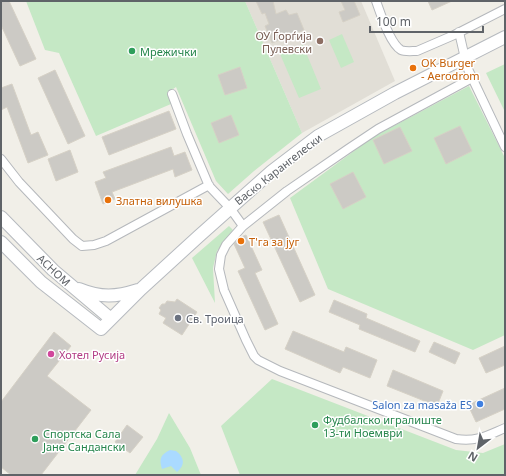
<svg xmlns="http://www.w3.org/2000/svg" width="506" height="476" viewBox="0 0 506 476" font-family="'Noto Sans',sans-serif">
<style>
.education{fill:#e1ded6}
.green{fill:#c5e8c5}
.water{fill:#aadaff}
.building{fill:#cccac5;stroke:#d6d1c6}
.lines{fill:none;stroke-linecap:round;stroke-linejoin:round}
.street-casing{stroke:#b5b8bc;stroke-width:10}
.secondary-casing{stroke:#b6babf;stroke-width:14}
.street{stroke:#fff;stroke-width:8}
.secondary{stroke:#fff;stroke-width:12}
.education-dot{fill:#8d6e63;stroke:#fff;stroke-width:1.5}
.leisure-dot{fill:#2e9e5b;stroke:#fff;stroke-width:1.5}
.food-dot{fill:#e8710a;stroke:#fff;stroke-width:1.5}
.worship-dot{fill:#6b7280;stroke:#fff;stroke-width:1.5}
.hotel-dot{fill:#d1479c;stroke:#fff;stroke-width:1.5}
.shop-dot{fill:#3f7fe0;stroke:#fff;stroke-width:1.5}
.labels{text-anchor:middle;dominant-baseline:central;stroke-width:3;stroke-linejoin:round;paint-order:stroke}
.education-label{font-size:11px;fill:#785e54;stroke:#fff;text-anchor:end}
.leisure-label{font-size:11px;fill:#27864d;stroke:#fff;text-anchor:start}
.food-label{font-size:11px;fill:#c56008;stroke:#fff;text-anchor:start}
.street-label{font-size:11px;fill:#5f6368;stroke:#fff}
.worship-label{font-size:11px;fill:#5b616d;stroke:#fff;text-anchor:start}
.hotel-label{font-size:11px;fill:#b23c85;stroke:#fff;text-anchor:start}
.shop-label{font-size:11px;fill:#366cbe;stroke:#fff;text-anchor:end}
</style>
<rect width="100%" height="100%" fill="#f1efe8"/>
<path class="education" d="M245 1H361L395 81 302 133Z"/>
<path class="green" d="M26 1H245L302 133 254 171 228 194 216 181 176 87 167 93 171 104 96 136 59 53 45 50Z
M342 34 354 62 341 68 329 40Z
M303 45 321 89 299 98 280 54Z
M505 64V112L486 73Z
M469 86 505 158V335L473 350 328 289 290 198 373 137Z
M229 226 233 230 217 251 213 268 215 303 192 258Z
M272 379 456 450 483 453 505 444V475H240L221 426Z
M169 413 190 448 201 475H135L157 439Z"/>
<path class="water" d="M170 450 176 451C184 457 186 465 177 472L171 466 162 469C159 459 160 455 170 450Z"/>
<path class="building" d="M1 1H9L36 59 20 66 1 25Z
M256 1H273L276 14 286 10 289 15 297 13 304 30 272 43 265 26 269 24 265 13 262 14Z
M341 1H354L360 15 343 22 339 12 345 10Z
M428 1H452L432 10Z
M240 67 247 88 225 95 218 75Z
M55 70 85 136 68 144 38 78Z
M12 84 31 135 38 132 48 155 28 163 7 107 1 110V88Z
M169 111 176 129 109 155 102 137Z
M231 115 239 135 219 143 211 123Z
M460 126 472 151 446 164 434 138Z
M400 127 412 151 384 164 373 140Z
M171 147 174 156 185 152 192 170 175 177 173 169 112 192 115 199 103 204 95 182 106 178 103 172Z
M70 150 78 172 56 181 48 159Z
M353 172 366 197 343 209 330 184Z
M279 215 315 295 300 302 263 222Z
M246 235 262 270 255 273 278 324 265 330 238 271 245 268 234 244 241 237Z
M177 299 197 312 182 335 163 323 166 318 159 314 161 310 159 308 162 304H165L167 301 175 302Z
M334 300 367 314 366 318 420 341 415 352 359 329 360 325 329 312Z
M293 331 344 352 346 347 377 360 370 378 343 367 340 373 285 349Z
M54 332 71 346 47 376 91 410 41 475H11L1 467V402Z
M434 342 460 353 455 364 429 352Z
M505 346V365L486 373 479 358Z
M393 370 443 391 437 406 387 386Z
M505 388V409L476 422 468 405Z
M127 425 143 437 130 453 115 442Z"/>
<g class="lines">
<defs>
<path id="street" d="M376 1C380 12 390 44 401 50 405 52 412 51 417 51L454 35 505 9
M459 32 467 67 505 147
M472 78 378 129 348 149 287 191 243 226 226 245 221 255 219 269 224 290 246 340 254 356 258 360 280 371 456 439C477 442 486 436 505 428
M172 94 187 134 209 186 230 208 243 226
M1 159 19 182 73 239 82 246 94 245 106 241 209 185"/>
<path id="secondary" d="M1 217 53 270 111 319
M1 242 41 282 101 329 141 289 199 236 272 171 318 136 395 93 505 37
M79 289C101 298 116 297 138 290"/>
</defs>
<use href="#street" class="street-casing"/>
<use href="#secondary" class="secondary-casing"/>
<use href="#street" class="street"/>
<use href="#secondary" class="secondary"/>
</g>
<circle class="education-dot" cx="320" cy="41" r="4"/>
<g class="leisure-dot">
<circle cx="132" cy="51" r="4"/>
<circle cx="315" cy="425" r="4"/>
<circle cx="35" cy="439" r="4"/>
</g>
<g class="food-dot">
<circle cx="413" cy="68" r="4"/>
<circle cx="108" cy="200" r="4"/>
<circle cx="241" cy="241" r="4"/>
</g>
<circle class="worship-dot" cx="178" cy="318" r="4"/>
<circle class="hotel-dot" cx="51" cy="354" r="4"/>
<circle class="shop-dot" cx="480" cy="404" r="4"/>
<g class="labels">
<g class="education-label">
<text x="312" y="35">ОУ Ѓорѓија<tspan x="312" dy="13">Пулевски</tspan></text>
</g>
<g class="leisure-label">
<text x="140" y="51">Мрежички</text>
<text x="323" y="419">Фудбалско игралиште<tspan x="323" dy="13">13-ти Ноември</tspan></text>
<text x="43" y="433">Спортска Сала<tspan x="43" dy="13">Јане Сандански</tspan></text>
</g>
<g class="food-label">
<text x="421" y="62">OK Burger<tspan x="421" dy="13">- Aerodrom</tspan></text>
<text x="116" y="200">Златна вилушка</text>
<text x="249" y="241">Т'га за југ</text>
</g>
<g class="street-label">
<text transform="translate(278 169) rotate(-38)">Васко Карангелески</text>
<text transform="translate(54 270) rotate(43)">АСНОМ</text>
</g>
<g class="worship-label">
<text x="186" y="318">Св. Троица</text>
</g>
<g class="hotel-label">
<text x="59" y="354">Хотел Русија</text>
</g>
<g class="shop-label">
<text x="472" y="404">Salon za masaža ES</text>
</g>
</g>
<rect width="506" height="476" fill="none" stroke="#5f6368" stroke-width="4"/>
<g transform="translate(478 448) rotate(211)" stroke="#ffffff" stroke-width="3" paint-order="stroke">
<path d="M0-3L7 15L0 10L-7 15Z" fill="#5f6368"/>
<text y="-6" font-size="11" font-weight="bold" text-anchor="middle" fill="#5f6368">N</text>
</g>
<path d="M370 26v6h113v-6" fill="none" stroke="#5f6368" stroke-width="2"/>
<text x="376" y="26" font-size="12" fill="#5f6368" stroke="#ffffff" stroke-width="3" paint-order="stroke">100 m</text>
</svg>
